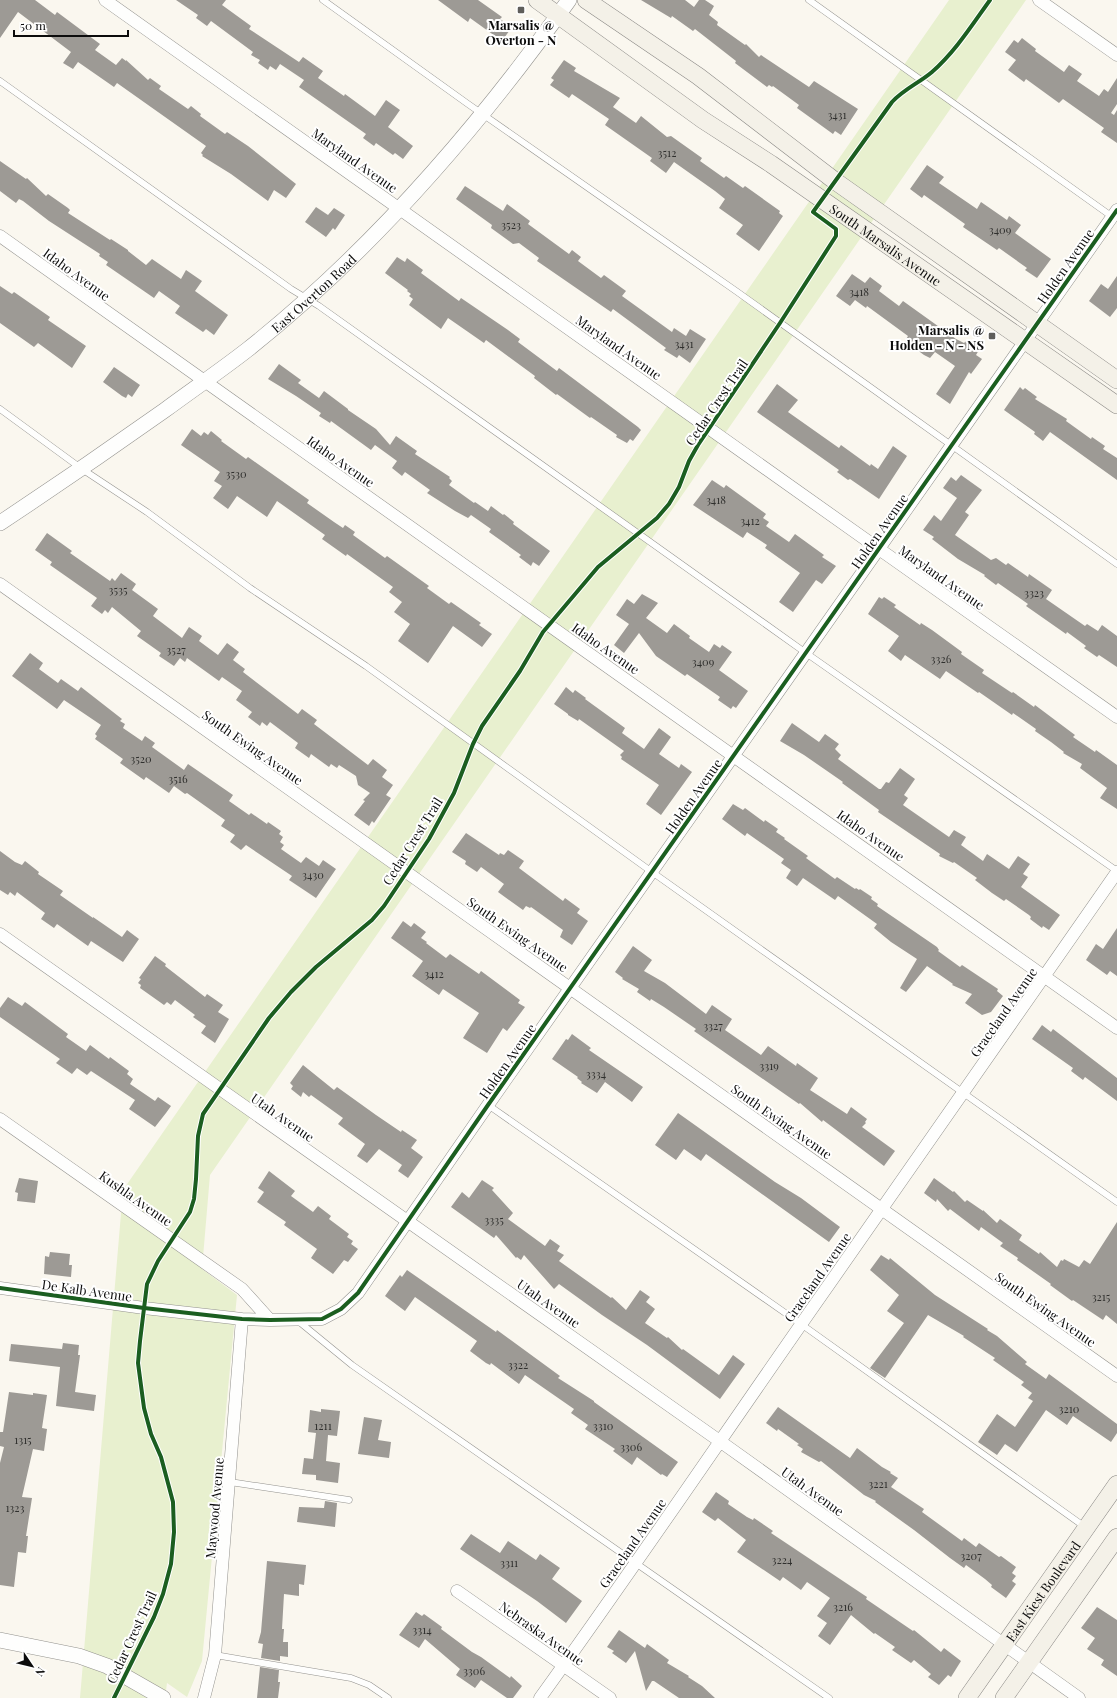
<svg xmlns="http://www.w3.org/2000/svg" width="1117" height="1698" viewBox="0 0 1117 1698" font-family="'Playfair Display',serif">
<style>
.green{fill:#e8f0cf}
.building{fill:#9d9a95}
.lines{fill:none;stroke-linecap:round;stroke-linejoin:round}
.service-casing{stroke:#93928e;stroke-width:7}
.minor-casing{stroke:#93928e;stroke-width:13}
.tertiary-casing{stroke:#93928e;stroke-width:16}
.secondary-casing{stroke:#8a8885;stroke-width:18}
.service{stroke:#fefefd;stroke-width:6}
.minor{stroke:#fefefd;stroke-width:12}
.tertiary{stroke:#fefefd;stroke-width:15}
.secondary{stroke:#f4f1e8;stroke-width:17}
.cycleway-casing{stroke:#fff;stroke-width:6}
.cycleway{stroke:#1b5e20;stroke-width:4}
.poi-dot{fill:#5f5e5b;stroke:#fff;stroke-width:1.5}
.labels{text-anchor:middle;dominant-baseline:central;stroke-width:4;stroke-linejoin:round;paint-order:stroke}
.number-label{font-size:11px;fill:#30302e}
.poi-label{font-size:13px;font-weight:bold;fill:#0c0c0c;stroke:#fff}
.street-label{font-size:13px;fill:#0c0c0c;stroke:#fff}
</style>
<rect width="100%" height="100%" fill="#faf7ef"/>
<path class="green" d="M949 0H1026L210 1175 202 1269 237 1295 202 1661 187 1697 167 1683 165 1698H80L123 1190Z"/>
<path class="building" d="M0 0H35L55 15 57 12 100 44 95 50 116 65 122 58 126 61V60L148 80 150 78 161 86 159 89 188 109 191 106 201 114 200 116 225 134 227 132 248 146 296 184 286 198 274 190 268 201 231 174 202 156 203 155 201 153 206 146 117 83 114 87 78 62 73 69 63 63 71 52 18 12 0 38Z
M176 0H226L222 5 251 26 249 29 299 62 303 57 323 71 318 78 344 96 345 94 375 116 386 100 400 110 388 127 413 146 403 159 395 153 393 155 376 143 374 146 363 138 366 134 299 87 304 80 280 64 276 70 270 66 268 70 258 63 260 60 251 55 253 52 211 21 207 26 196 18 198 15Z
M438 0H478L502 17 500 19 512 27 502 41 470 18 468 22Z
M641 0H685L694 7 699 0H705L714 6 709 15 718 22 717 25 745 45 746 44 759 57 761 55 809 87 814 81 858 109 841 135 835 131 833 134 797 108 799 105 773 86 772 87 769 85 767 87 735 63 736 61 695 29 693 31 672 16 671 18Z
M1022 38 1036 49 1035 51 1064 72 1069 65 1082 74 1077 81 1099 96 1104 89 1108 92 1117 78V104L1111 113 1114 115 1117 110V143L1101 132 1104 128 1063 99 1059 103 1026 79 1024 82 1008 70 1016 60 1005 52 1014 40 1018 43Z
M564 60 576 68 574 71 620 98 613 107 636 123 641 116 667 137 671 136 702 158 700 161 724 178 726 176 743 188 745 186 780 211 779 213 783 216 759 251 736 234 743 225 719 208 725 199 715 191 674 162 666 173 650 161 652 158 605 125 609 119 572 94 569 98 550 85 554 80 551 78Z
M0 161 26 179 27 178 46 196 48 194 68 208 70 210 68 213 110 240 111 239 128 250V251L146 265 152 259 181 279 186 270 202 281 195 291 228 315 214 335 206 329 203 332 175 313 180 306 159 291 154 298 106 265 108 262 99 256 100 254 49 221 23 201 19 199 16 203 0 191Z
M927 165 944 177 939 183 977 209 981 202 1007 220 1009 216 1021 225 1015 233 1051 259 1037 278 1025 270 1027 268 999 248 997 250 963 227 965 224 924 195 922 198 910 189Z
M465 186 503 211 507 204 530 221 528 224 569 254 572 250 581 257 578 261 601 278 604 275 626 291 622 296 672 332 674 328 686 336 690 329 706 339 690 363 679 355 677 358 664 350 666 348 613 309 611 312 537 261 539 258 519 243 513 244 491 228 492 225 456 199Z
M316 207 328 215 334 208 345 215 335 230 333 228 326 237 305 222Z
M397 257 405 262 407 258 423 270 421 273 459 301 461 298 508 330 520 339 518 342 557 371 559 368 638 427 641 430 633 441 630 439 627 443 616 437 617 435 591 417 590 418 557 394 556 395 534 378 535 376 486 340 484 343 448 318 441 329 409 305 413 299 409 296 411 294 407 291 408 290 385 273Z
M852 274 865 283 870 277 882 286 879 291 899 306 903 301 956 339 964 343 966 341 979 350 976 355 982 359 971 374 969 372 950 404 936 394 955 366 935 352 930 358 924 355 905 341 908 336 867 306 866 308 855 300 850 306 836 296Z
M1117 276V308L1110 317 1089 301 1101 284 1108 289Z
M0 286 12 294 14 292 50 317 48 320 86 346 72 368 38 343 34 347 0 323Z
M279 364 301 380 298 383 319 398 324 391 348 409V410L376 429 390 445 396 436 417 451 415 454 450 477 449 478 452 481 449 485 474 503 475 502 488 511 491 506 503 515 504 514 514 522 513 524 550 551 539 566 533 562 531 566 519 557 521 555 489 532 491 529 471 515 468 518 455 511 427 493 430 490 405 472 402 476 392 468 397 461 375 445 371 450 331 421 330 423 319 416 321 413 296 396 268 379Z
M114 367 140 385 132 397 128 394 126 398 122 396 103 382Z
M777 384 798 400 788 412 839 448 841 445 870 466 871 464 878 469 893 446 907 456 879 499 850 479 848 480 837 472 839 470 757 412Z
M1020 387 1023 390 1025 388 1037 397 1035 399 1067 419 1066 421 1091 439 1092 437 1105 446 1103 449 1117 458V480L1050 432 1043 441 1034 434 1035 432 1004 410Z
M192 429 201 436 204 432 208 435 211 431 222 440 221 441 246 459 248 457 309 500 307 503 334 522 343 528 345 525 355 532 353 535 385 558 387 556 429 586 427 588 449 604 451 602 481 623 479 625 492 634 482 647 453 626 428 663 398 641 410 624 394 612 402 602 389 592 393 587 347 554 346 556 322 539 325 535 277 501 267 517 237 496 228 509 213 498 222 486 214 481 220 472 181 445Z
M961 475 982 490 965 512 969 515 955 535 991 560 996 558 1006 565 1008 563 1028 577 1029 574 1052 590 1046 599 1085 626 1087 624 1098 631 1102 625 1117 636V667L1099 655 1097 657 1084 648 1086 646 1067 632 1066 634 1026 606 1028 604 998 583 996 585 984 576 985 575 958 559 932 539 934 537 923 530 934 515 941 521 957 498 943 488 951 477 956 481Z
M712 480 724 488 726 485 766 514 763 518 769 522 766 526 789 542 795 534 824 555 822 557 836 566 822 584 816 580 793 612 779 602 800 573 765 548 767 545 747 532 743 538 693 505Z
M47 533 72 551 70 553 110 581 112 578 115 581 121 573 136 584 132 590 158 609 153 616 182 638 189 627 202 636 199 641 218 655 227 643 239 652 233 660 245 669 243 672 298 714 302 709 317 720 314 724 368 765 373 759 387 770 382 777 393 785 386 795 391 798 374 823 372 821 369 826 354 815 365 801 363 800 370 793 358 785 356 776 339 765 337 768 331 764 329 767 311 754 309 758 295 748 298 743 270 722 267 726 262 722 260 726 248 717 252 712 236 700 242 691 222 677 219 681 187 658 185 662 180 658 174 666 159 656 161 653 137 636 141 631 112 607 108 613 105 610 102 614 91 606 97 598 50 565 52 562 35 550Z
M642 594 658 603 646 618 667 633 674 624 690 636 689 638 709 652 714 644 720 648 722 645 732 652 719 670 748 691 736 708 733 706 731 709 718 700 720 697 687 674 685 676 656 656 639 633 624 653 614 645 629 624 616 615 627 599 634 604Z
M879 597 882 599 884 597 896 605 894 607 920 625 921 623 932 630 962 652 961 654 984 670 982 673 1012 693 1013 692 1034 707 1035 705 1075 735 1073 737 1095 752 1096 750 1117 765V809L1100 798 1107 788 1080 768 1082 764 1063 753 1064 752 1051 742 1035 731 1036 729 1013 713 1012 715 979 692 978 693 946 671 940 679 905 655 901 661 888 651 899 636 868 614Z
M30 653 43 663 39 669 58 683 61 679 78 691 81 687 122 719 120 721 125 724 123 728 142 741 145 736 155 743 152 747 184 770 188 764 233 795 229 801 249 815 251 813 267 824 268 822 281 831 279 834 283 837 280 842 284 845 281 849 301 863 306 857 319 866 323 860 336 869 316 898 289 880 292 876 246 845 241 850 230 842 235 835 221 826 225 820 187 793 185 794 174 786 169 793 146 777 144 780 120 763 123 759 95 739 97 736 95 734 101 725 64 700 57 709 12 676Z
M566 687 573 693 575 690 586 698 585 699 625 728 622 733 644 749 659 728 671 737 659 754 679 768 681 764 692 772 661 815 646 804 659 785 621 759 622 757 620 755 624 751 579 719 578 721 568 715V714L554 704Z
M792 723 819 742 825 734 839 744 835 749 841 755 838 759 879 789H881L886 782 889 783 900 768 915 779 904 795 908 798 903 805 949 837 954 830 966 837 961 845 983 861 987 854 1009 869 1018 856 1030 864 1023 874 1028 877 1021 887 1060 915 1049 930 1043 926 1042 928 1030 919 1031 917 1029 915 1006 899 1004 901 992 893 975 880 977 878 954 862 953 863 939 856 940 854 878 812 879 810 842 783 843 782 804 755 780 741Z
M733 804 743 810 745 808 764 822 765 820 778 829 776 832 785 838 784 839 808 856 806 858 835 879 837 877 855 889 856 888 859 890 860 889 872 897 871 899 878 904 877 906 937 947 939 950 938 951 960 967 962 965 998 989 997 991 1003 996 991 1012 982 1015 965 1003 972 994 952 985 953 984 927 966 906 992 900 988 917 959 891 942 874 928 877 924 838 896 835 900 803 878 797 886 786 878 791 870 781 863 784 859 747 833 745 836 722 819Z
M466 833 499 855 500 853 504 855 508 850 524 861 519 868 563 901 565 898 580 909 577 913 588 921 572 945 560 937 563 930 531 907 530 908 526 906 523 910 498 892 504 884 481 867 477 872 465 864 466 861 452 852Z
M0 851 15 862 22 865 25 861 39 872 38 874 63 891 60 895 93 918V917L122 937 127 930 139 939 123 962 91 941 88 946 57 924 54 928 41 919 45 913 17 892 15 896 10 892 8 895 0 890Z
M403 921 411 927 414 923 426 932 421 938 427 942 426 943 446 958 450 954 479 974 481 971 520 1000 518 1003 525 1007 507 1031 503 1028 487 1053 463 1038 479 1013 443 989 439 995 412 976 423 961 391 938Z
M1117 928V976L1110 971 1107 975 1086 960 1096 944 1103 949Z
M633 946 652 960 644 971 665 983 706 1014 712 1005 732 1019 725 1030 761 1055 768 1046 796 1066 797 1063 818 1078 810 1090 847 1114 851 1107 867 1119 865 1122 866 1123 862 1127 895 1151 884 1166 823 1120 822 1122 800 1103 799 1104 694 1031 696 1029 664 1007 651 999 650 1001 637 992 639 989 622 979 623 978 615 972Z
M155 956 166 964 165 966 205 997 207 994 223 1005 218 1012 229 1019 215 1043 201 1033 206 1026 193 1017 195 1015 175 1000 171 1005 167 1002 164 1005 140 988 141 985 138 983 141 979 139 978Z
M8 997 22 1006 25 1002 68 1034 66 1037 86 1051 90 1045 109 1059 110 1057 129 1071 127 1074 133 1079 130 1084 155 1101 158 1097 171 1106 166 1113 155 1127 129 1109 135 1100 91 1071 87 1075 77 1068 72 1074 56 1063 60 1059 0 1017V1008Z
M1042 1025 1051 1032 1053 1029 1117 1078V1101L1085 1077 1083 1080 1071 1071 1073 1068 1032 1039Z
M572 1034 591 1048 589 1050 643 1087 632 1102 605 1082 597 1093 581 1083 582 1082 577 1078 578 1077 552 1059 566 1039 568 1040Z
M303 1065 334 1090 337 1087 376 1115 401 1132 402 1130 417 1140 411 1148 423 1157 408 1178 398 1171 402 1165 379 1149 367 1163 357 1156 365 1144 338 1124 343 1118 311 1095 309 1097 303 1092 301 1097 291 1089 293 1086 290 1083Z
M678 1113 775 1182 801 1198 840 1227 829 1242 706 1154 701 1161 684 1149 676 1160 655 1145Z
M269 1171 295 1191 291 1196 313 1212 318 1206 331 1216 329 1219 349 1234 347 1237 353 1241 351 1244 358 1249 348 1262 344 1260 333 1274 311 1258 317 1249 284 1225 286 1222 257 1202 264 1192 258 1188Z
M19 1178 38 1181 35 1203 17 1201 18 1193 15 1192Z
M934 1178 953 1192 954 1191 965 1202 967 1200 983 1211V1210L997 1223 1000 1219 1022 1235 1019 1240 1039 1254 1040 1252 1057 1267 1061 1260 1063 1261 1064 1259 1079 1267 1084 1260 1090 1264 1117 1222V1324L1106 1315 1103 1320 1073 1300 1072 1301 1050 1285 1051 1284 1017 1260 1018 1258 1000 1246 1003 1243 981 1227 979 1231 950 1209 948 1211 937 1199 936 1202 924 1193Z
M482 1180 494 1188 492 1190 513 1213 508 1219 545 1246 550 1239 560 1246 557 1251 564 1255 559 1261 611 1298 612 1297 626 1310 640 1290 650 1297 646 1302 655 1309 645 1323 667 1338 668 1337 682 1350 683 1349 719 1375 733 1355 745 1364 720 1399 647 1345 602 1315 559 1284 554 1289 524 1255 521 1260 517 1257 516 1258 496 1235 494 1238 451 1207 462 1192 469 1198Z
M50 1252 70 1254 69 1265H72L71 1277 44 1274 45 1256 49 1257Z
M881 1255 889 1260 890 1258 935 1295 988 1329 987 1330 997 1336 1027 1362 1025 1364 1046 1379 1049 1374 1117 1424V1433L1111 1442 1073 1416 1067 1425 1046 1410 1017 1452 1005 1444 997 1455 978 1442 997 1414 1015 1427 1033 1401 1028 1398 1032 1393 1021 1385 1024 1382 993 1360 995 1358 963 1337 964 1336 928 1315 885 1378 870 1368 904 1323 887 1311 899 1295 870 1270Z
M407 1270 496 1332 497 1330 560 1376 558 1378 594 1401V1402L678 1462 667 1477 662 1474 661 1475 637 1457 632 1465 613 1451 615 1449 585 1429 588 1425 571 1413 574 1409 525 1375 519 1384 491 1363 490 1365 486 1363 470 1351 477 1341 415 1297 405 1311 385 1296 400 1275 402 1277Z
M63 1343 79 1345 78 1355H80L75 1392 96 1395 94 1411 56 1406 60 1367 9 1361 11 1344 62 1349Z
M9 1392 33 1395V1393L47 1395 42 1428 47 1429 44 1451 33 1449 22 1497 32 1498 26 1536H28L26 1553 18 1552 14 1587 0 1585V1463L4 1447 0 1446V1432H3Z
M778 1407 850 1458 857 1448 882 1467 891 1472 890 1473 898 1478 891 1487 924 1509 922 1512 962 1541 964 1538 976 1547 979 1543 999 1557 1001 1556 1016 1567 1012 1573 1016 1576 1012 1581 1016 1584 1006 1598 991 1587 992 1585 985 1579 966 1565 964 1568 950 1558 914 1530 875 1502 876 1501 864 1495 821 1461 819 1462 801 1452 803 1449 797 1445 799 1444 778 1429 777 1431 766 1423Z
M321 1409 340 1411 337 1436 328 1435 326 1461 340 1463 338 1483 316 1480V1475L302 1474 304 1458 313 1459 316 1433 308 1432 310 1410 321 1412Z
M364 1417 382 1420 378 1440 391 1442 389 1458 358 1454Z
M716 1492 729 1501 728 1504 747 1517 753 1520 754 1518 773 1531 771 1533 867 1597 866 1599 913 1631 914 1630 941 1652 944 1648 961 1661 951 1677 948 1675 939 1685 928 1677 931 1674 914 1660 911 1663 892 1650 895 1647 875 1633 874 1634 851 1615 830 1645 818 1636 827 1623 817 1616 830 1598 807 1582 801 1590 783 1577 780 1581 737 1552 746 1540 718 1518 715 1521 702 1512Z
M325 1501 337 1503 335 1527 297 1522 299 1507 324 1508Z
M471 1534 500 1553 508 1541 536 1560 540 1554 560 1568 552 1579 582 1601 566 1623 537 1601 460 1549Z
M267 1561 306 1565 304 1585 299 1584V1596L284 1594 282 1629H284L283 1642H288V1657L280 1656V1661L261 1658 263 1644 258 1643 261 1632Z
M1097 1607 1117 1620V1676L1101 1665 1104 1660 1087 1649 1095 1638 1081 1628Z
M416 1612 422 1616 424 1614 442 1627 441 1629 472 1652 481 1657 510 1678 511 1676 522 1686 513 1698H507L481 1680 475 1688 456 1675 460 1669 425 1639 419 1648 399 1635Z
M619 1630 645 1648 647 1644 669 1660 667 1663 689 1676 688 1677 702 1686 715 1698H679L654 1681H652L646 1691 635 1651 626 1663 612 1653 614 1651 607 1647Z
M260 1667 279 1670 278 1682H280L278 1698H257Z"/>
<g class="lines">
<defs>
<path id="service" d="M323 0 468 104 736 291 1117 564
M809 0 1114 218
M0 81 291 289 319 306 806 653 1117 871
M0 409 82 469 147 512 250 588 366 666 652 872 1117 1202
M488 1105 801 1324 1085 1527
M297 1320 352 1365 829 1698
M230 1482 349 1500
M215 1655 351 1678 369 1685 388 1698"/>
<path id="minor" d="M105 0 879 549 1117 717
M1039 0 1117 55
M0 236 1117 1028
M0 584 1117 1376
M0 934 721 1442 1079 1698
M0 1119 242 1289 270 1320
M0 1288 144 1308 242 1319 270 1320 322 1319 341 1309 358 1293 488 1105 1117 210
M457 1591 610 1698
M204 1698 215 1655 242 1319
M540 1698C639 1561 733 1421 830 1283 925 1145 1022 1010 1117 872"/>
<g id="tertiary">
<path id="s1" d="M0 523C56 486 110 449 165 410 192 390 220 371 247 350 372 251 477 129 569 0"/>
<path d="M0 1640 79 1656 107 1666 163 1698"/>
</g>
<g id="secondary">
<path id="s2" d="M537 0 703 120 771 164 1117 405"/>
<path d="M586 0 698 76 835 181 1117 380"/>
<path id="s3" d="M967 1698 1117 1484"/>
<path d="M1004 1698 1117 1537"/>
</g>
</defs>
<use href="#service" class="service-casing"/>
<use href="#minor" class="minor-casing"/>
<use href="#tertiary" class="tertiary-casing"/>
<use href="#secondary" class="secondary-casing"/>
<use href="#service" class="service"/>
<use href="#minor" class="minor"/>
<use href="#tertiary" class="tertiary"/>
<use href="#secondary" class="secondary"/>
<defs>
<path id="cycleway" d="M0 1288 144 1308 242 1319 270 1320 322 1319 341 1309 358 1293 488 1105 1117 210
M114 1698 154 1617 163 1594 171 1564 174 1532 173 1502 161 1457 151 1434 144 1408 138 1363 140 1341 147 1284 158 1261 190 1212 194 1199 196 1179 198 1136 203 1114 269 1018 291 992 316 967 372 920 384 906 429 839 454 793 473 744 482 726 520 671 543 632 598 567 657 518 669 504 679 487 689 461 698 445 780 323 836 236V229L813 212 892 102C904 89 919 83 932 72 955 52 972 25 990 0"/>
</defs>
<use href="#cycleway" class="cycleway-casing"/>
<use href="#cycleway" class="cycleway"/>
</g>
<g class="poi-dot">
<rect x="517" y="6" width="8" height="8" rx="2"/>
<rect x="988" y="332" width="8" height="8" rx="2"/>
</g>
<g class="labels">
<g class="number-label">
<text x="837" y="114">3431</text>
<text x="667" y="152">3512</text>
<text x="511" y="224">3523</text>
<text x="1000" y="229">3409</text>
<text x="859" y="291">3418</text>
<text x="684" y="343">3431</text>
<text x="236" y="473">3530</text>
<text x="716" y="499">3418</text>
<text x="750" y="520">3412</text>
<text x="118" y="589">3535</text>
<text x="1034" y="592">3323</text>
<text x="176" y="649">3527</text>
<text x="941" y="658">3326</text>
<text x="703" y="661">3409</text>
<text x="141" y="758">3520</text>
<text x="178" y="778">3516</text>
<text x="313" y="874">3430</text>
<text x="434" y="973">3412</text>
<text x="713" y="1025">3327</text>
<text x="769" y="1065">3319</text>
<text x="596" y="1073">3334</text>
<text x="494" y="1219">3335</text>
<text x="1101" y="1296">3215</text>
<text x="518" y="1364">3322</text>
<text x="1069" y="1408">3210</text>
<text x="323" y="1425">1211</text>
<text x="603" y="1425">3310</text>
<text x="23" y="1439">1315</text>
<text x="631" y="1446">3306</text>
<text x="878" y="1483">3221</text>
<text x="15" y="1507">1323</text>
<text x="971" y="1555">3207</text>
<text x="782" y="1559">3224</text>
<text x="509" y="1562">3311</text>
<text x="843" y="1606">3216</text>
<text x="422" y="1629">3314</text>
<text x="474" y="1670">3306</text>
</g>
<g class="poi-label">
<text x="521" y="24">Marsalis @<tspan x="521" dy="15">Overton - N</tspan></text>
<text x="984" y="329" text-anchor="end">Marsalis @<tspan x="984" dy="15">Holden - N - NS</tspan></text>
</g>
<g class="street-label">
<text transform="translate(355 160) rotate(35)">Maryland Avenue</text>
<text stroke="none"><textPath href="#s2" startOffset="426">South Marsalis Avenue</textPath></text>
<text transform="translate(1065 266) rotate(-55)">Holden Avenue</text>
<text transform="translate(77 274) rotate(36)">Idaho Avenue</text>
<text stroke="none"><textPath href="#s1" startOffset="389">East Overton Road</textPath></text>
<text transform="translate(619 347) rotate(35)">Maryland Avenue</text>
<text transform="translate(716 402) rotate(-56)">Cedar Crest Trail</text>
<text transform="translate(341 461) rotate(35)">Idaho Avenue</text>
<text transform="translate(879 531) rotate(-55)">Holden Avenue</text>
<text transform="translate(942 577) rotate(35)">Maryland Avenue</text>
<text transform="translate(606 648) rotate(35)">Idaho Avenue</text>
<text transform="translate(253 747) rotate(35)">South Ewing Avenue</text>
<text transform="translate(693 796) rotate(-55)">Holden Avenue</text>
<text transform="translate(871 835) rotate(35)">Idaho Avenue</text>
<text transform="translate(412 841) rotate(-58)">Cedar Crest Trail</text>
<text transform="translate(518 934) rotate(35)">South Ewing Avenue</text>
<text transform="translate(1003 1012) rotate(-55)">Graceland Avenue</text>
<text transform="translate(507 1061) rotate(-55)">Holden Avenue</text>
<text transform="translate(283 1117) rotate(35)">Utah Avenue</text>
<text transform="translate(782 1121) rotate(35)">South Ewing Avenue</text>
<text transform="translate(136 1198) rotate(35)">Kushla Avenue</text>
<text transform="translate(817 1277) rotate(-55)">Graceland Avenue</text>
<text transform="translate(87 1290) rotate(8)">De Kalb Avenue</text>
<text transform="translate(549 1303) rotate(35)">Utah Avenue</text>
<text transform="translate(1046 1309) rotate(35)">South Ewing Avenue</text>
<text transform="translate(813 1491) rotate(36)">Utah Avenue</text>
<text transform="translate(214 1508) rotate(-85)">Maywood Avenue</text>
<text transform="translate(632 1543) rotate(-55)">Graceland Avenue</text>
<text stroke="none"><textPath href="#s3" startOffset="131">East Kiest Boulevard</textPath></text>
<text transform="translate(542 1633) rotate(35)">Nebraska Avenue</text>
<text transform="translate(131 1637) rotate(-65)">Cedar Crest Trail</text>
</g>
</g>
<g transform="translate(32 1666) rotate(125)" stroke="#ffffff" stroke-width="3" paint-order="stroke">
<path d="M0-3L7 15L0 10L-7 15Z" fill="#0c0c0c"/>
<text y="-6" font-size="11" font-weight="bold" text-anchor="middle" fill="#0c0c0c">N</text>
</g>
<path d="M14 30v6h114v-6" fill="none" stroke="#0c0c0c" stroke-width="2"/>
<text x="20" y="30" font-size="12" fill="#0c0c0c" stroke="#ffffff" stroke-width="3" paint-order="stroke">50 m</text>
</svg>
